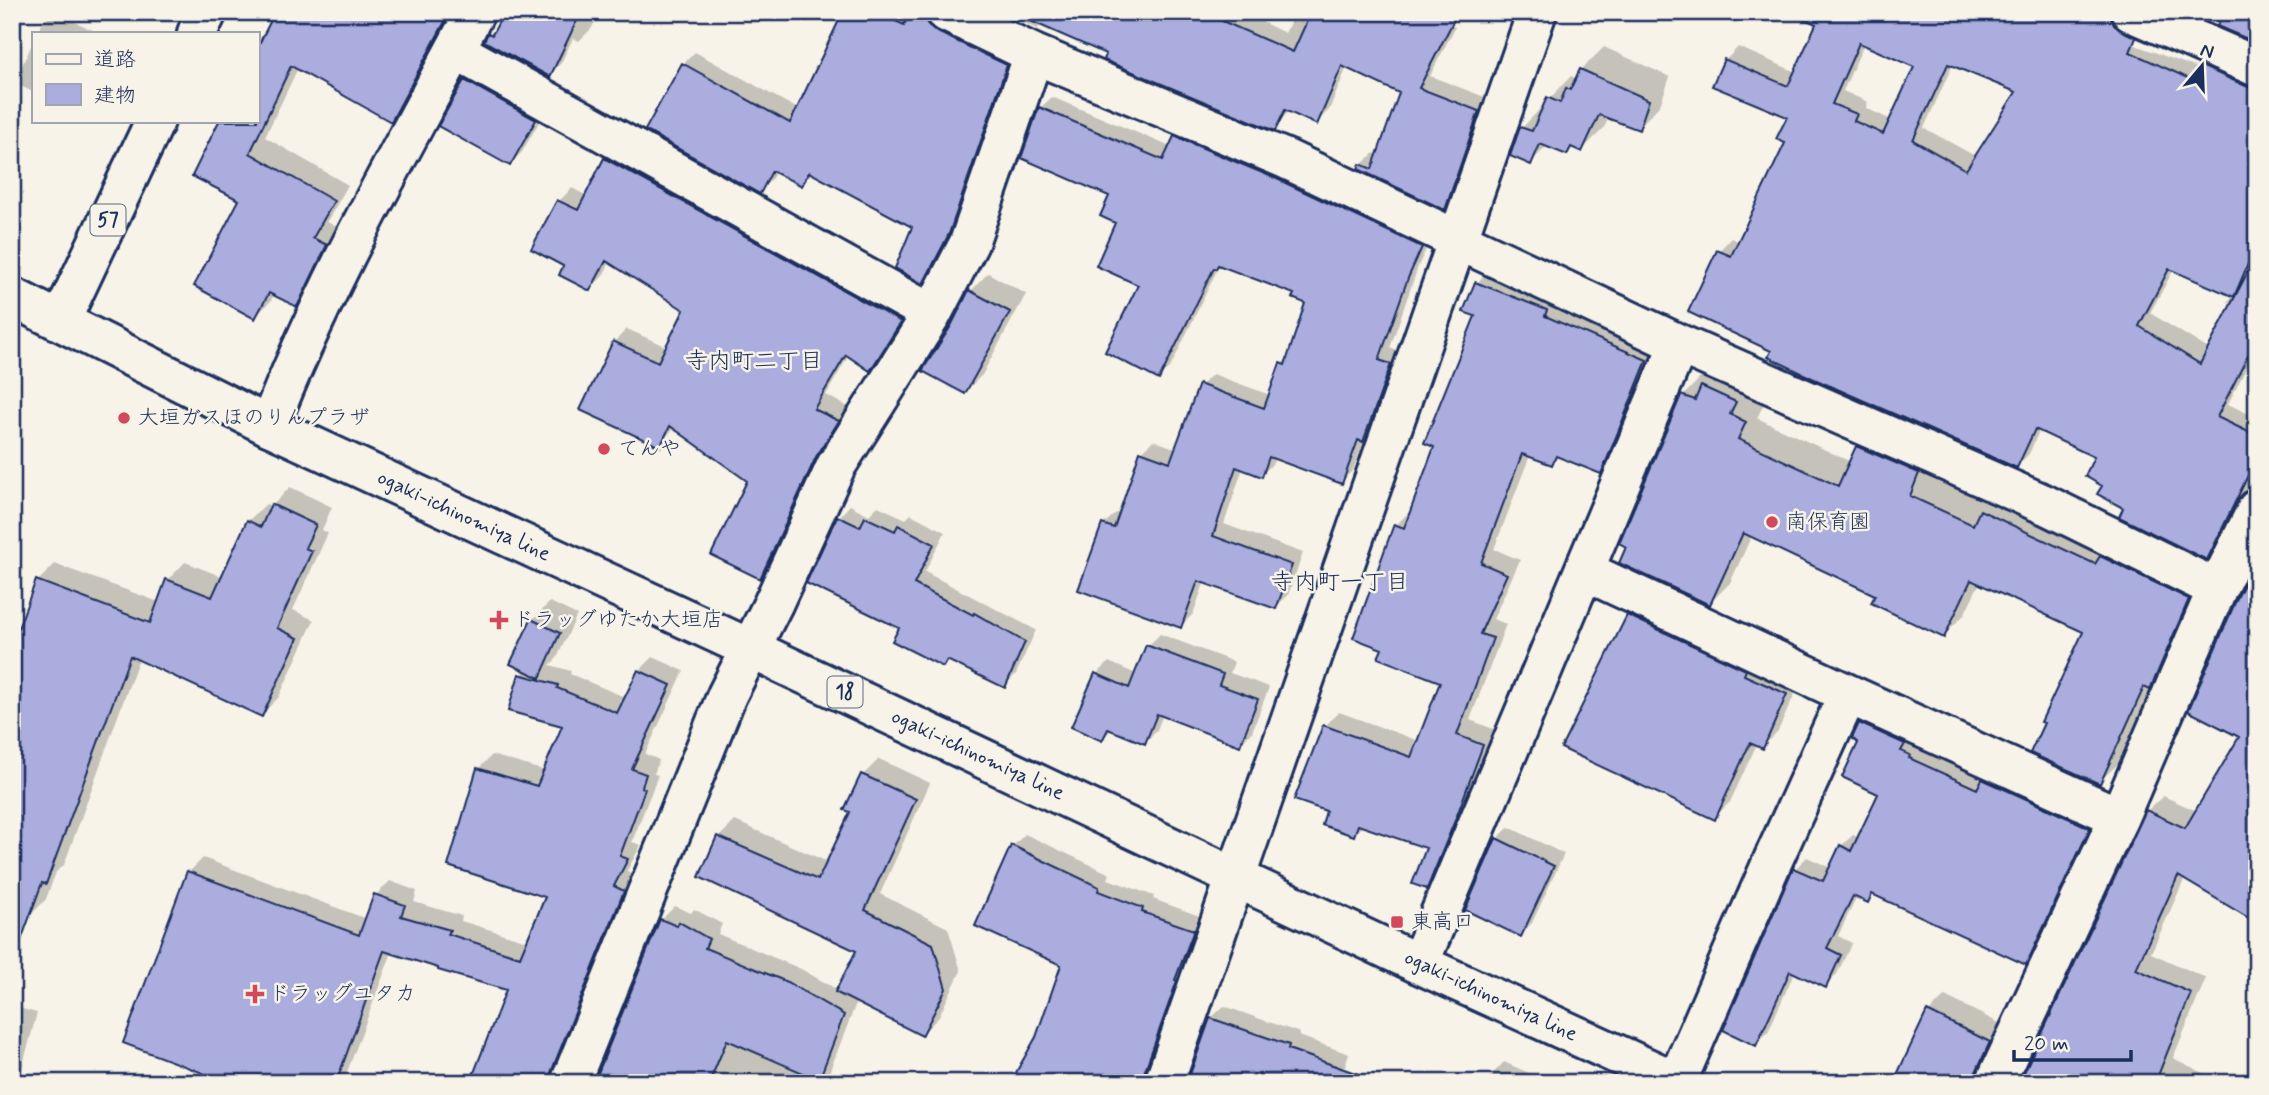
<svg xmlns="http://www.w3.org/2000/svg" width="2269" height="1095" viewBox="0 0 2269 1095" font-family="Mynerve,'Klee One',sans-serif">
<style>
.shadow{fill:#0003;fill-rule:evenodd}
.building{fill:#abadde;stroke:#1b2f5e;stroke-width:2;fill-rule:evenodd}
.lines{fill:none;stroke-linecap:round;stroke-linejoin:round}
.minor-casing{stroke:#1b2f5e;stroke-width:44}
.major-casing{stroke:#1b2f5e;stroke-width:44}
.minor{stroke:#f7f3e8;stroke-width:38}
.major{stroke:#f7f3e8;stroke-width:38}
.poi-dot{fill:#d1495b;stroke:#f7f3e8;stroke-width:2.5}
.labels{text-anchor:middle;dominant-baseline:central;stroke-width:5;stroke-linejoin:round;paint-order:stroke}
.shield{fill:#f7f3e8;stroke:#5d6a87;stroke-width:2}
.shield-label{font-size:19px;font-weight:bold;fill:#1b2f5e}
.poi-label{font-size:21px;fill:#1b2f5e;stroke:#f7f3e8;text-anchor:start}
.street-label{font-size:21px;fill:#1b2f5e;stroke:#f7f3e8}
.neighbourhood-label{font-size:23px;fill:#1b2f5e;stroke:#f7f3e8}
</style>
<rect width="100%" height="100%" fill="#f7f3e8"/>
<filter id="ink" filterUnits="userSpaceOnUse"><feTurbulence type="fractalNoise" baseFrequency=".0143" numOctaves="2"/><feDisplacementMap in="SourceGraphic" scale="14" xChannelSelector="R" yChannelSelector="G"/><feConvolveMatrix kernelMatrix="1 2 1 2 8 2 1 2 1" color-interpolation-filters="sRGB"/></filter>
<g filter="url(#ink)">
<path class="shadow" d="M54 12 99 33H37L42 24Z
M276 12H456L407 104 391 120 298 68 265 137 348 185 327 222 341 229 312 289 296 305 274 294 271 301 255 317 242 199 195 176 221 121H257Z
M505 12H601L591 29 579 41 573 38 561 63 549 75 490 34 499 25Z
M845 12H940L1018 53 960 221 935 270 923 282 915 226 813 172 801 184 776 171 771 180 759 191 683 64 695 52 798 109Z
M1001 12H1241L1285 33 1295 12H1424L1455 27 1430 76 1490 99 1457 195 1445 208 1361 165 1374 153 1379 155 1401 92 1347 67 1329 110 1316 123 1289 111 1274 129 1042 24 1037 29Z
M1490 12H1514L1507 19Z
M1823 12H2047L2197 68 2213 54 2257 73V256L2246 282 2237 291 2257 288V347L2228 404 2257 418V467L2219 545 2207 558 2126 507 2104 485 2097 457 2040 429 2029 454 2017 466 1690 311 1719 251 1731 238 1739 242 1787 142 1789 116 1726 60 1738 47 1796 72ZM1864 44 1916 66 1891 120 1866 108 1868 102 1843 91ZM1953 64 2019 91 1977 157 1924 128ZM2174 269 2234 295 2227 302 2232 305 2210 350 2150 313Z
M2208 12H2257L2222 19Z
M33 42V92L14 83Z
M1604 47 1670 77 1660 105 1638 128 1609 117 1604 128 1582 150 1574 147 1567 153 1548 145 1530 163 1522 128 1571 76 1577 79 1581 70Z
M477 69 547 108 522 152 510 164 465 81Z
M1052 97 1171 147 1176 137 1187 125 1433 235 1419 264 1390 348 1402 352 1375 428 1365 438 1353 470 1341 482 1275 458 1273 463 1262 475 1243 468 1224 524 1303 553 1288 595 1276 607 1205 581 1193 614 1181 626 1081 589 1104 524 1116 513 1120 514 1142 452 1153 440 1177 449 1201 385 1213 374 1270 395 1282 364 1289 356 1307 302 1296 293 1220 264 1171 366 1159 377 1140 285 1117 222 1111 195 1040 108Z
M619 146 913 309 883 355 870 368 849 355 826 395 850 408 829 442 773 564 760 577 749 481 675 427 659 445 614 342 627 329 667 347 687 309 610 262 603 276 590 289 565 266 559 201 572 188 587 196 606 159Z
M1491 269 1660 345 1615 458 1600 472 1559 456 1552 463 1530 455 1494 549 1520 560 1493 619 1506 624 1470 720 1496 730 1440 873 1426 887 1428 847 1364 825 1354 834 1329 810 1325 726 1339 712 1419 741 1442 681 1384 648 1396 525 1410 511 1412 512 1437 446 1477 315V283Z
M988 273 1026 294 982 375 965 392 952 326 971 291Z
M1703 375 1765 401 1757 418 1851 462 1858 447 1878 426 1938 452 1929 475 1990 503 2002 491 2208 579 2157 680 2120 762 2099 782 2085 632 1980 582 1964 615 1943 636 1878 594 1752 535 1730 583 1710 603 1683 396Z
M12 382 21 386 12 402Z
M290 487 332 507 322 530 328 533 293 610 314 620 279 697 262 714 139 658 64 865 56 872 46 899 29 917 38 581 55 564 159 602 168 580 185 562 223 577 248 521 266 504 272 506Z
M850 505 869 515 878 506 906 519 911 514 945 532 925 572 1036 630 1016 674 1004 686 949 659 943 665 902 627 839 517Z
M2257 562V921L2185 878 2151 953 2206 978 2173 1058 2224 1083H2021L2147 811 2163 796 2197 811 2241 737 2238 599Z
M1644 600 1802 678 1778 731 1762 747 1757 744 1730 802 1714 818 1629 616Z
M550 602 577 615 557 658 550 665 571 671 570 674 627 698 639 671 653 657 684 671 645 754 659 760 654 774 658 775 632 842 641 845 627 871 637 877 567 1083H469L481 1060 509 989 392 952 343 1083H201L205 1072 189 872 203 858 367 919 376 895 390 881 417 891 414 902 462 916 461 921 527 941 548 896 478 769 492 755 545 771 564 725 521 675 526 670 532 620Z
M1160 634 1234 662 1230 673 1269 687 1252 732 1240 744 1163 714 1157 730 1145 742 1112 729 1102 739 1097 674 1109 662 1136 674 1148 646Z
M1872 712 2100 816 2037 951 2026 963 1874 894 1868 900 1857 896 1838 936 1852 943 1837 974 1825 986 1795 971 1768 1032 1756 1043 1725 1029 1795 869 1807 857 1831 868 1841 846 1853 835 1859 838 1880 793 1861 742 1860 724Z
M879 759 930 783 880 894 948 928 961 971 938 1018 922 1034 857 1001 825 1083H596L661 920 675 906 691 913 694 909 722 924 718 934 801 969 838 990 858 950 701 876 719 837 735 821 828 862 852 811 863 775Z
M1509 827 1564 854 1532 923 1521 934 1497 839Z
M1025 834 1110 874 1108 879 1154 896 1153 899 1205 918 1158 1083H1012L1037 1038 1064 965 977 925 1013 846Z
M1945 996 2005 1026 1996 1083H1895L1929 1012Z
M12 1006 37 1013 18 1083H12Z
M1224 1006 1300 1033 1299 1036 1349 1054 1339 1083H1189L1211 1018Z
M2257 1057V1083H2244Z
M1504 1062 1549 1082V1083H1484Z"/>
<path class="building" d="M275 12H445L449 14 391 122 291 66 250 153 334 201 313 238 327 245 297 307 269 293 255 319 194 286 239 200 192 176 219 121H257V48Z
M504 12H581L550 77 484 41 488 33 492 35Z
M843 12H876L904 25 910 12H912L926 19 928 25 937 32 1007 65 949 234 923 284 895 268 912 227 809 172 802 186 772 171 760 194 645 130 682 63 790 123Z
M1010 12H1202L1293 52 1311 12H1458L1419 88 1479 111 1445 210 1358 169 1360 164 1372 169 1399 93 1342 66 1317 125 1285 110 1275 131 1104 60 1106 54Z
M1789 12H2110L2114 25 2136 38 2130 52 2192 80 2199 65 2248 87 2257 88V243L2234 297 2169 269 2139 326 2200 364 2257 254V338L2217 417 2257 436V457L2207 560 2119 517 2123 508 2097 494 2102 486 2085 476 2094 457 2035 429 2017 468 1812 378 1768 357 1771 351 1688 312 1717 250 1731 256 1785 143 1776 139 1787 117 1712 86 1724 59 1788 86 1816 24ZM1859 43 1914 67 1883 134 1854 121 1857 114 1832 104ZM1948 64 2016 92 1966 170 1913 140Z
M2223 12H2257V43L2217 26Z
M1580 69 1649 100 1639 130 1599 115 1582 152 1571 147 1567 155 1540 144 1531 165 1510 156 1520 127 1532 131 1547 97 1560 103 1566 88 1570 90Z
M464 80 536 120 510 166 438 126Z
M1039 107 1163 160 1174 136 1277 179 1422 247 1408 278 1379 360 1391 364 1363 442 1358 440 1342 484 1269 457 1262 477 1236 467 1213 536 1292 565 1276 609 1198 581 1181 628 1078 590 1102 524 1114 528 1140 451 1170 462 1199 384 1264 408 1280 363 1285 365 1305 303 1292 298 1294 294 1218 265 1216 269 1214 268 1159 380 1105 352 1138 285 1096 266 1115 223 1100 216 1109 196 1021 158Z
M604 158 901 322 870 371 846 355 814 409 839 421 816 457 760 579 711 555 747 481 670 426 660 447 580 410 613 341 658 362 684 310 606 261 590 291 559 275 563 266 531 249 557 200 578 210Z
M1475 282 1547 310 1545 316 1647 360 1601 474 1556 456 1552 465 1522 454 1481 563 1507 574 1480 634 1493 638 1457 735 1483 745 1456 818 1427 889 1412 884 1426 848 1358 825 1354 836 1322 825 1326 811 1294 800 1323 725 1411 757 1440 682 1378 658 1382 649 1353 638 1394 524 1404 528 1434 447 1424 443 1475 316 1463 312Z
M969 290 1010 312 965 394 922 371 951 326Z
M1701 386 1736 402 1730 414 1746 422 1738 439 1838 486 1856 446 1919 473 1910 496 1973 525 1980 510 2095 564 2100 556 2189 599 2150 690 2144 687 2100 784 2030 753 2044 723 2041 722 2083 632 1971 580 1944 638 1871 603 1875 595 1743 533 1710 605 1619 563 1626 547 1619 543 1681 395 1695 400Z
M271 504 316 525 305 548 312 551 277 628 298 638 262 717 130 656 46 884 42 883 16 954 12 953V645L36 580 150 623 166 579 212 597 247 520 261 527Z
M837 516 860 527 865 517 895 531 898 525 934 544 914 584 973 615 974 613 1025 642 1005 688 947 660 943 667 892 641 899 628 806 583Z
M2255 562 2257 923 2178 876 2136 969 2191 993 2155 1083H2019L2146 810 2185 828 2239 737 2188 711 2237 598Z
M1627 615 1746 670 1744 675 1787 694 1763 749 1750 743 1715 820 1561 748Z
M531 619 560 633 540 678 510 664Z
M1146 645 1223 674 1219 685 1258 699 1240 746 1157 714 1145 744 1108 729 1102 741 1071 727 1095 673 1129 688Z
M638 670 671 685 632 769 646 774 642 787 645 789 620 856 628 859 614 886 624 891 550 1075 549 1083H470L506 990 438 970V968L384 951 336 1083H199L203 1073 123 1043 187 871 359 935 374 894 405 905 401 916 450 930 448 934 520 957 545 897 448 866 477 768 537 786 562 726 508 711 519 674 558 685 557 688 617 713Z
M1859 723 1905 744 1901 751 1910 755 1909 758 1977 789 1982 779 2090 828 2026 965 1872 894 1868 903 1853 896 1827 948 1841 955 1826 988 1790 971 1756 1046 1723 1030 1793 868 1823 881 1840 845 1851 851 1878 794 1842 777 1858 743 1852 738Z
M861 774 916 799 865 910 933 944 946 989 922 1036 835 992 856 951 699 877 717 836 818 880 850 812 844 810Z
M1496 838 1554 866 1521 937 1465 910Z
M1011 845 1099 887 1098 891 1143 908 1142 912 1194 930 1175 980 1177 981 1143 1076V1083H1010L1036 1037 1061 965 975 926Z
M660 919 677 926 679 922 709 939 705 948 787 982 844 1015 819 1080 727 1040 709 1083H594Z
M1927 1011 1990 1042 1975 1074 1973 1083H1893Z
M1210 1018 1289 1045 1288 1049 1372 1079 1371 1083H1187Z"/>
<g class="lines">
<defs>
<path id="minor" d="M946 12 1034 54 1286 159 1679 344 2046 505 2217 589
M2131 12 2257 67
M455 50 932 314
M269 426C325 282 403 148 475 12
M1585 571 1848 694 2119 817
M1419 964 1679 344
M1677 1081 1773 860 1848 694
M570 1083 727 695 773 604 836 466 932 314 969 243 1034 54
M1164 1083 1537 12
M1995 1083 2119 817 2217 589 2257 509"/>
<path id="major" d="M197 33 207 12
M12 297 269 426 751 649 1419 964 1680 1083
M61 320 155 121"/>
</defs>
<use href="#minor" class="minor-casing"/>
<use href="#major" class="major-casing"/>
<use href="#minor" class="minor"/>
<use href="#major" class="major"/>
</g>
</g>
<g class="poi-dot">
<circle cx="124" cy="418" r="7"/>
<circle cx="604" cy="449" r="7"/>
<circle cx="1772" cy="522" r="7"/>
<path d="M495.5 609.5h7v7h7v7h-7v7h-7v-7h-7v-7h7z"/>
<rect x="1390" y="915" width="14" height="14" rx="3.5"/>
<path d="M251.5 983.5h7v7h7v7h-7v7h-7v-7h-7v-7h7z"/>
</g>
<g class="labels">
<g class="shield">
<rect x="90.5" y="204.5" width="35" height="31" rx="5"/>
<rect x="827.5" y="676.5" width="35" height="31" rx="5"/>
</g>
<g class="shield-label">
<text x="108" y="220">57</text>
<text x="845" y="692">18</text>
</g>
<g class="poi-label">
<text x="138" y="418">大垣ガスほのりんプラザ</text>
<text x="618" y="449">てんや</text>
<text x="1786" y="522">南保育園</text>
<text x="513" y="620">ドラッグゆたか大垣店</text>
<text x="1411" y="922">東高口</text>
<text x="269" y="994">ドラッグユタカ</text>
</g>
<g class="street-label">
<text transform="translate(464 516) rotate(25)">ogaki-ichinomiya line</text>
<text transform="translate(978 755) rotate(25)">ogaki-ichinomiya line</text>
<text transform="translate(1491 996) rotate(25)">ogaki-ichinomiya line</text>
</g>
<g class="neighbourhood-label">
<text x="754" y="362">寺内町二丁目</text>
<text x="1340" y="583">寺内町一丁目</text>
</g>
</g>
<rect width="2269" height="1095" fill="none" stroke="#f7f3e8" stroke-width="42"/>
<rect x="21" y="21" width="2227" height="1053" fill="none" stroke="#1b2f5e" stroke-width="2.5" filter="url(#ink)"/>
<rect x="32" y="32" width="228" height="91" fill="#f7f3e8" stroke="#9fa5b1" stroke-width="2"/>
<rect x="46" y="54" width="35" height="10" fill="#f7f3e8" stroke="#9fa5b1" stroke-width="2"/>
<text x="94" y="66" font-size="21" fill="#1b2f5e">道路</text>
<rect x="46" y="84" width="35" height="21" fill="#abadde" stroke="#9fa5b1" stroke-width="2"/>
<text x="94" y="102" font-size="21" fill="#1b2f5e">建物</text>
<g transform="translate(2202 66) rotate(19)" stroke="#f7f3e8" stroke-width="5" paint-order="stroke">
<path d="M0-5L12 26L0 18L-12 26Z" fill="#1b2f5e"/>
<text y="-10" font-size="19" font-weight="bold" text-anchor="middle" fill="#1b2f5e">N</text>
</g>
<path d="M2014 1050v10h117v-10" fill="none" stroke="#1b2f5e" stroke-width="3.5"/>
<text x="2024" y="1050" font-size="21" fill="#1b2f5e" stroke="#f7f3e8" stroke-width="5" paint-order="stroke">20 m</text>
</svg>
